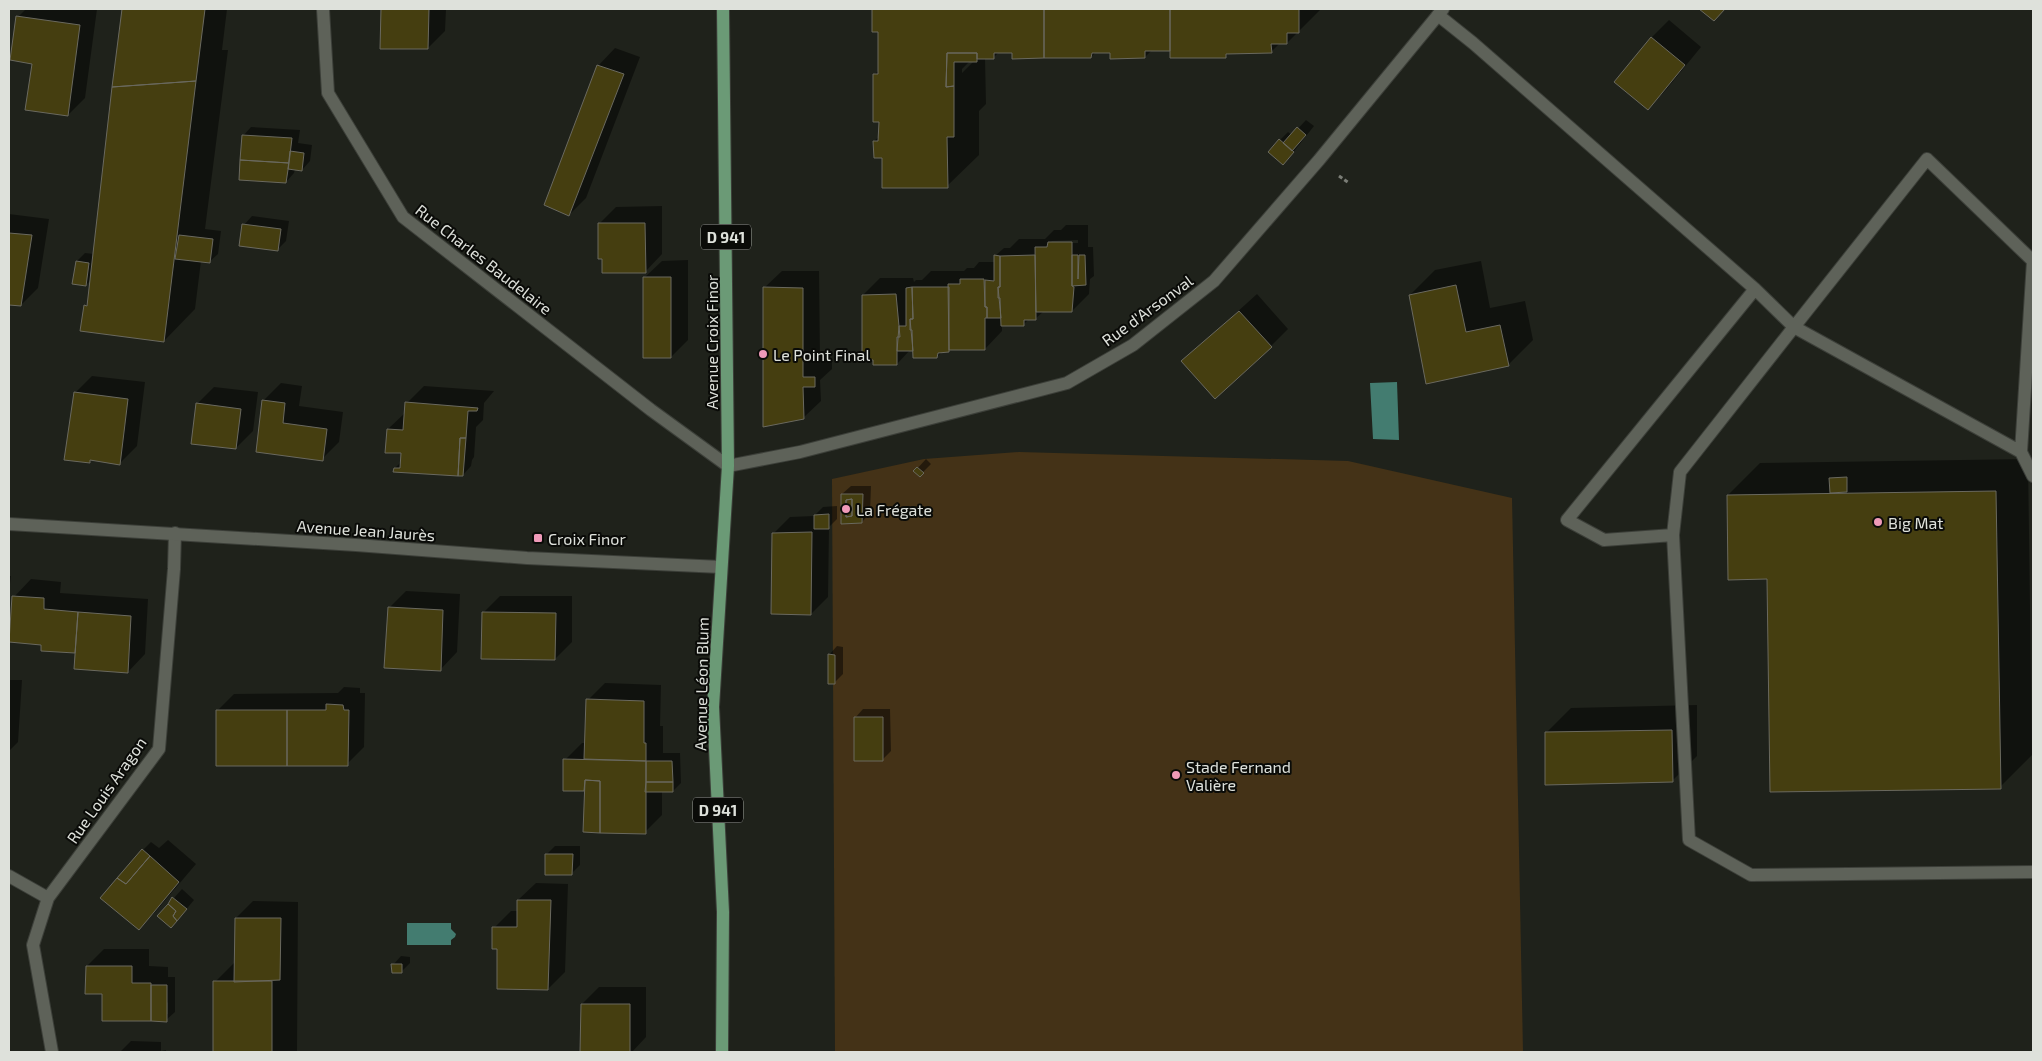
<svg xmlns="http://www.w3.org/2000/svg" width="2042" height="1061" viewBox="0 0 2042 1061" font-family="'Exo 2',sans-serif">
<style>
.green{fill:#443217}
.water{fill:#437c70}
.shadow{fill:#0007;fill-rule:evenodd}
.building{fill:#453e10;stroke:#6a695f}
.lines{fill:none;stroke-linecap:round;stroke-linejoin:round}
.service-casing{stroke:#3c3f39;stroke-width:14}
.minor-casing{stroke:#3c3f39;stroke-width:14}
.tertiary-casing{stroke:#3c3f39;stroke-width:14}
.secondary-casing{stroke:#3c3f39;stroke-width:14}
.primary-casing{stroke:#3c3f39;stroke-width:14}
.path{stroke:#7a7d76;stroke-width:3;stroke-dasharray:4 2.5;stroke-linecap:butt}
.service{stroke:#5e6259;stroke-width:12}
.minor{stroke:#5e6259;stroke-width:12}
.tertiary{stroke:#5e6259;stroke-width:12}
.secondary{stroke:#5e6259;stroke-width:12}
.primary{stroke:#6b9a76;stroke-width:12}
.poi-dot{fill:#ef9ab8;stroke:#0a0b08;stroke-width:2}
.labels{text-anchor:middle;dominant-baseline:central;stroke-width:4;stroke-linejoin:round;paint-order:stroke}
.shield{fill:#0a0b08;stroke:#9ea19c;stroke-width:1}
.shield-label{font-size:15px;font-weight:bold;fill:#dee1db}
.street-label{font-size:16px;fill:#dee1db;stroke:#0a0b08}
.poi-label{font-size:16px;fill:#dee1db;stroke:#0a0b08;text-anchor:start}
</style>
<rect width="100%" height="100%" fill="#1f221b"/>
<path class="green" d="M1019 452 1348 461 1512 498 1523 1052H835L832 479 924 459Z"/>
<path class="water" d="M1397 382 1399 440 1373 439 1370 383Z
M407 923H451V929L456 934 455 937 451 940V945H407Z"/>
<path class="shadow" d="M26 9H97L85 98 68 115 33 63 18 17Z
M123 9H227L222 50H228L205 229 221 231 218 254 209 262 201 261 195 309 164 341 85 306 88 303 91 280 86 285 77 261 85 253 94 254Z
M382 9H446L445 31 428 48H381Z
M873 9H1321L1287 43H1280L1271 52H1230L1225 57 1171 50H1152L1145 57 1112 51H1097L1091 57 999 52 994 57 985 58 986 104 979 111V155L947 186 883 157 874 141 880 136V121L874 75 880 69 879 31 873 30ZM975 56 977 58 962 73V69Z
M1669 20 1701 47 1665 91 1648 108 1616 82 1652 37Z
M615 48 640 57 586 198 569 215 598 66Z
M1306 120 1314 126 1291 155 1280 140 1288 132 1292 135Z
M251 127 300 130 298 143 312 145 310 161 302 170 295 169 294 173 286 182 243 136Z
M662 206V254L645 272 599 224 616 207Z
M9 214 49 219 38 288 21 305 9 303Z
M252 216 289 221 286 241 277 250 244 225Z
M1066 225H1088V247H1093L1094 276 1090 279 1089 294 1072 311H1044L1035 319H1029L1024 324 1002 325V331L985 349H951L948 351H943L937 357 911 349 897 364 863 295 880 278H913L914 282 916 280H922L931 271H964L967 268H974L979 262H995V256L1004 248H1010L1019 239H1045L1054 230H1061ZM1078 240V243H1050L1052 241ZM986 301 988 316 986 319Z
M688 260V340L671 357 644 278 662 261Z
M1481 261 1490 308 1525 301 1533 340 1508 365 1410 295 1435 270Z
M782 271H819L820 360H832V369L820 380 821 401 803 418 764 288Z
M1257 294 1288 329 1271 346 1183 361Z
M92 376 145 382 137 446 120 463 92 459 90 462 75 393Z
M281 383 302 386 299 406 343 412 339 442 322 459 258 451 264 400Z
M424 386 494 391 484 403 483 420 476 427 474 457 472 460 471 466 463 475 395 468 402 461 403 452 388 429 406 412 407 403Z
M214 387 258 392 253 431 236 448 197 404Z
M926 459 931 464 920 475 915 471Z
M2028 459 2032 755 2000 787 1768 578 1728 495 1760 463Z
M851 486H871L870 513 862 522 842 494Z
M837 506V519L829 527 828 597 811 614 773 534 790 517 814 516 823 507Z
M9 576H11L9 591Z
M31 579 61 582 60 593 148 599 145 654 128 672 76 652 42 650V644L14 597Z
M406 591 460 594 457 652 440 670 389 608Z
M500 596H572V642L555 659 483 613Z
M837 646 843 647V674L835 682 829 655Z
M9 680H22L18 742 9 751Z
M605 683 661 685 660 726H663V753H680L681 783 673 791H662V815L645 832 586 787 583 790 565 760 582 743H586L588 700Z
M344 687 360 688V693H365L364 747 347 764 217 711 234 694 338 693Z
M1697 705V756L1672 781 1546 733 1571 708Z
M863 709H890L891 751 882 760 855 718Z
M168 840 196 864 156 911 139 928 143 850 151 842 159 848Z
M555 846H580V865L572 873 547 854Z
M536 883 568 884 565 972 548 989 499 948 494 928 511 911H518V900Z
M182 889 194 900 179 918 159 915Z
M253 901 298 902 297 1052H214L215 982 236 961V918Z
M104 949H149V966L168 967V977H175V1012L166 1020 104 993 87 966ZM168 1002V1014H166V1004Z
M401 956 410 957V963L401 972 393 965Z
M599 987H646V1037L632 1052H581L582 1004Z
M131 1041 161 1042V1051L166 1050V1052H120Z"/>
<path class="building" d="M122 9H205L196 81 112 87Z
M381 9H429L428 49H380Z
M872 9H1044V58L1012 59V53H994V59H977V53H947L946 87 954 86V137H947L948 188H882V158H874L873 141H878L879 122H873V74H878V32H872Z
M1044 9H1170V51H1145V58L1110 59V53H1092L1091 58H1044Z
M1170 9H1299V33H1287V44H1271L1272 53 1226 54V58H1170Z
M1699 9H1725L1714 21Z
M16 16 80 25 68 116 25 110 32 64 10 60Z
M1651 37 1685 65 1648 110 1614 82Z
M947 53H977V62H954V86L946 87Z
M597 65 624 74 569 216 544 205Z
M196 81 164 342 80 331 84 305 87 306 112 87Z
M1297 127 1306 135 1292 151 1283 143Z
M242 135 292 138 289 163 240 160Z
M1279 139 1294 152 1283 165 1268 152Z
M290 151 304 153 302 171 288 169Z
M240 160 289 163 286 183 239 180Z
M598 223H645L646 273H602V259H598Z
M242 224 281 229 278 251 239 246Z
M9 233 32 235 21 306 9 305Z
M179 235 213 239 210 263 175 259Z
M1048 242H1072V286L1074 287 1072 312H1036L1035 247H1047Z
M994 255 1000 256V287H998L1001 318H987V307H985V280L994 281Z
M1035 255 1036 320H1024V326H1001L1000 298H998V287H1000V256Z
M1072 255H1078V279L1079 255H1085L1086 285 1072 286Z
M76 261 89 263 86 286 72 284Z
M643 277H671V358H643Z
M960 279H984L985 307H987V318H985V350H949L948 284H960Z
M1456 285 1466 332 1500 325 1509 366 1426 384 1409 295Z
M763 287 803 288V377H815V387H803L804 419 763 427Z
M912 287 913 319H910L913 351H897L899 326H906V288Z
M912 287H949V352L938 353 937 358H913L912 330H910V319H913Z
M896 294 900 337H897V365H873V360H862V295Z
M1239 311 1272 347 1215 399 1181 361Z
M74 392 128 399 120 465 90 460V463L64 460Z
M262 400 285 403 283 423 327 429 323 461 256 452Z
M405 402 478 408 477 411H468L466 438H460L458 476 393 472 394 468H400L401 453H385L387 429 403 430Z
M196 403 241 409 236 449 191 444Z
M460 438H466L463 476H458Z
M917 467 924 473 920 477 913 471Z
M1847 477V492L1830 493 1829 478Z
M1996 491 2001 789 1770 792 1767 579 1728 580 1727 495Z
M841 494H863L862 523 841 524V512L846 511V517L852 516V499L846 500V505L841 506Z
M852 499V516L846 517V511L841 512V506L846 505V500Z
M829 514V529H814V515Z
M812 532 811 615 771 614 772 533Z
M12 596 44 598V609L78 612 75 653 41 651V645L9 642Z
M388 607 443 610 441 671 384 668Z
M78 612 131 616 128 673 74 669Z
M482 612 556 613 555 660 481 659Z
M828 654 835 655V684H828Z
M586 699 644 701V743H646V761L584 759Z
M326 704 343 705 344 710H349L348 766H287V710H326Z
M216 710H287V766H216Z
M854 717H883V761H854Z
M1672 730 1673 782 1545 785V732Z
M563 759 646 761V834L600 833V781L585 780 584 791H563Z
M646 761H672L673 782H646Z
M585 780 600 781V833L583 832Z
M646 782H673V792H645Z
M142 849 150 856 126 884 117 878Z
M545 854H573L572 875H545Z
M150 856 179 882 139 930 100 898 117 878 126 884Z
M172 897 187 909 177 921 173 916 176 911 168 904Z
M517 900H551L548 990 497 989V949H492V927H517Z
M168 904 176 911 173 916 177 921 171 928 157 916Z
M235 918H281L280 980 234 982Z
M391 964H402V973H392Z
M86 966H132V983H151V1021H102V994H85Z
M213 981H272V1052H213Z
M151 985H167V1022L151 1021Z
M581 1004H630V1052H580Z"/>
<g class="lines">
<defs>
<path id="service" d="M1438 15 1473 43 1755 289 1794 327 1927 159 2033 261 2021 452 1794 327 1680 472 1673 535 1689 840 1751 875 2033 872
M2021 452 2033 476
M1673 535 1604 540 1567 520 1755 289"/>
<path id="minor" d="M323 9 328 93 403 217 651 410 728 466
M9 876 48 898
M52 1052 33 945 48 898 159 749 174 569 175 533"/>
<path id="tertiary" d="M728 466 800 452 1067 383 1133 345 1214 281 1319 160 1443 9"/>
<path id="secondary" d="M9 524 356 545 527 558 721 567"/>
<path id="primary" d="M722 1052 723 912 713 707 728 466 723 9"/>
</defs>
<use href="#service" class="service-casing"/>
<use href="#minor" class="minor-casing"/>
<use href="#tertiary" class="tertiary-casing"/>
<use href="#secondary" class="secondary-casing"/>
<use href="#primary" class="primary-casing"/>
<path class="path" d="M1339 176 1349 183"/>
<use href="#service" class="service"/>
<use href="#minor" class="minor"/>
<use href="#tertiary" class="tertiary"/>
<use href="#secondary" class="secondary"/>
<use href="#primary" class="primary"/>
</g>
<g class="poi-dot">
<circle cx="763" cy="354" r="5"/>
<circle cx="846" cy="509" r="5"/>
<circle cx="1878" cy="522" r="5"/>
<rect x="533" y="533" width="10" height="10" rx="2.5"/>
<circle cx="1176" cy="775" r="5"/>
</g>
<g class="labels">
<g class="shield">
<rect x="701" y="224.5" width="50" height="25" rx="4"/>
<rect x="693" y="797.5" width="50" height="25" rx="4"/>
</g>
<g class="shield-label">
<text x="726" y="237">D 941</text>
<text x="718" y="810">D 941</text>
</g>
<g class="street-label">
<text transform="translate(484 259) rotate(38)">Rue Charles Baudelaire</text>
<text transform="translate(1147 310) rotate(-36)">Rue d'Arsonval</text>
<text transform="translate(711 342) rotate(-90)">Avenue Croix Finor</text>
<text transform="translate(366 530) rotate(4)">Avenue Jean Jaurès</text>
<text transform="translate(701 684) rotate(-89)">Avenue Léon Blum</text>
<text transform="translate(106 790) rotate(-55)">Rue Louis Aragon</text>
</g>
<g class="poi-label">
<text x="773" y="354">Le Point Final</text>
<text x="856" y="509">La Frégate</text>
<text x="1888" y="522">Big Mat</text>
<text x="548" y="538">Croix Finor</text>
<text x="1186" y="766">Stade Fernand<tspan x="1186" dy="18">Valière</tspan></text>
</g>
</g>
<rect width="2042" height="1061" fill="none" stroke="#dee1db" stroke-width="20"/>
</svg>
